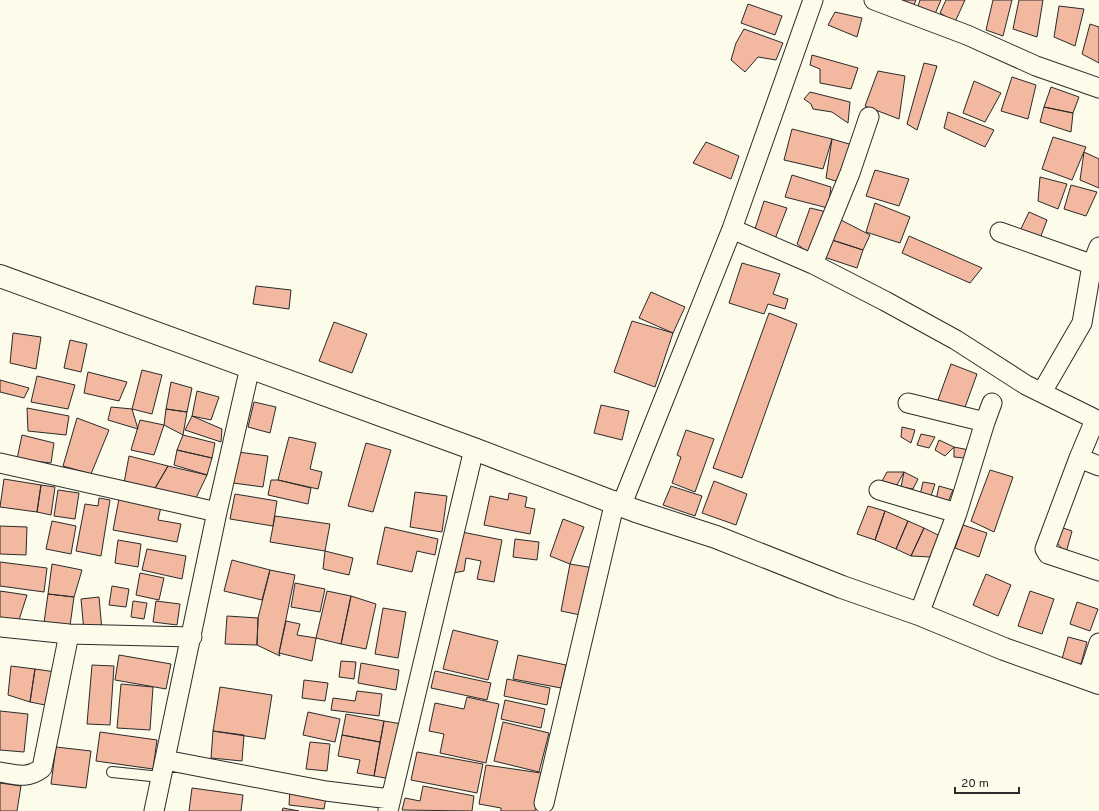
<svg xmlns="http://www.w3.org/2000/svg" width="1099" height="811" viewBox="0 0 1099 811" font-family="Overpass,sans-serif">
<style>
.building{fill:#f2b8a0;stroke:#2b2b2b}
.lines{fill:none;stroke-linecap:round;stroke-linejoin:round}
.lane-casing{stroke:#2b2b2b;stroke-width:12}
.street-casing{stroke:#2b2b2b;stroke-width:21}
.secondary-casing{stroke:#2b2b2b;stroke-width:24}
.lane{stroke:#fdfbea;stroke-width:10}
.street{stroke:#fdfbea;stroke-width:19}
.secondary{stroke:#fdfbea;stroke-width:22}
</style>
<rect width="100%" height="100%" fill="#fdfbea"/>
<path class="building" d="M888 0H916L912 9Z
M920 0H941L935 14 918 6Z
M946 0H965L955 22 940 13Z
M993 0H1012L1003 36 986 30Z
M1019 0H1043L1037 37 1013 29Z
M748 4 782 16 775 35 741 23Z
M1059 6 1084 9 1075 46 1054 37Z
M835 12 862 18 857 37 828 25Z
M1090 24 1099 27V63L1082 54Z
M744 29 783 43 776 60 758 57 745 72 731 60 736 43Z
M812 55 858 68 851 89 820 83V69L810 65Z
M924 63 937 66 917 130 907 124Z
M878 71 905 76 899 119 865 106Z
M1012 77 1036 85 1028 119 1001 111Z
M974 81 1001 93 985 122 963 113Z
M1051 87 1079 97 1073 113 1044 107Z
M810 92 850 102 848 123 832 112 813 109 811 104 804 99Z
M1044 107 1073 113 1071 132 1040 122Z
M948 112 994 130 985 147 944 128Z
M792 129 832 139 823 169 784 160Z
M1053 137 1086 147 1072 180 1042 169Z
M832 139 856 146 842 183 826 178Z
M706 142 739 156 731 179 693 163Z
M1084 152 1099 159V188L1080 180Z
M875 170 909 179 899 206 866 196Z
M792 175 831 187 828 208 785 197Z
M1040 177 1067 184 1058 209 1038 201Z
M1071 185 1097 192 1086 216 1064 209Z
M764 201 787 208 775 239 754 232Z
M875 203 910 217 900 243 866 232Z
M810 208 827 212 810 254 797 244Z
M1029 212 1047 220 1039 241 1019 233Z
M841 220 870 235 863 250 832 240Z
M909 236 982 268 970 283 902 253Z
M832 240 863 250 857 268 824 257Z
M742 263 780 274 773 294 788 299 785 309 768 304 764 314 729 303Z
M256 286 291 290 289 309 253 304Z
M651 292 685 307 673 333 639 318Z
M769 313 797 324 742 478 713 468Z
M632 321 673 333 655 387 614 372Z
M334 322 367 334 352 373 319 361Z
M13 333 41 337 36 369 10 363Z
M70 340 87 344 81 372 64 368Z
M951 364 977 374 964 410 938 400Z
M142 370 162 375 152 414 132 409Z
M88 372 127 382 119 401 84 393Z
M37 376 75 385 68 409 31 402Z
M0 380 29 388 24 398 0 392Z
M171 382 192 388 187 412 166 409Z
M197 391 219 397 211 420 192 416Z
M254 402 276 407 270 433 248 427Z
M601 405 629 411 622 440 594 433Z
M111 407 132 409 138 429 108 420Z
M27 408 69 416 66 435 28 431Z
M166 409 187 412 183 435 164 425Z
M192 416 222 429 221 442 185 430Z
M77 418 109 430 91 474 63 466Z
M140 420 164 425 154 455 131 450Z
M902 427 915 430 911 443 901 437Z
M686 430 714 439 695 492 672 483 681 457 677 455Z
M921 434 935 437 929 448 917 445Z
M22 435 54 443 51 463 17 459Z
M183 435 215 443 212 458 177 450Z
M289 437 316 443 310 469 322 472 318 489 278 480Z
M939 440 954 447 945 456 935 450Z
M366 443 391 450 373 512 348 506Z
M954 447 969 450 964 458 954 457Z
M177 450 212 458 207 475 174 465Z
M238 452 268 456 263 487 233 483Z
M129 456 168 466 154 490 124 483Z
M168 466 207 475 196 498 154 490Z
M990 470 1013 477 994 532 971 521Z
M887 472H904L897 485 882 481Z
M904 472 918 479 913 489 901 487Z
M4 479 41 485 37 512 0 507Z
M271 480H278L311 488 308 504 268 495Z
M714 481 747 494 736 525 702 513Z
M923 482 935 484 930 499 920 495Z
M41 485 55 487 51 515 37 512Z
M671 486 702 496 695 516 663 505Z
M939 486 953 490 948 502 936 500Z
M58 490 79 493 75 519 54 516Z
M415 492 447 496 442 532 410 527Z
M509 493 527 497 525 507 535 509 530 534 484 525 490 496 508 500Z
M235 494 277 501 273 526 230 519Z
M99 498 110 500 101 556 76 551 85 504 98 506Z
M119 499 161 507 158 520 181 524 177 542 113 530Z
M868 506 885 511 875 540 857 534Z
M885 511 908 521 896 549 875 540Z
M275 516 330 524 325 551 270 542Z
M563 519 584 527 570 564 550 556Z
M52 521 76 526 71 554 46 549Z
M908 521 924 528 911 556 896 549Z
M963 525 987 533 979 557 955 548Z
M0 526 27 527 26 555 0 554Z
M385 527 438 539 435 555 417 551 412 572 377 564Z
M924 528 940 536 930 557 911 556Z
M1063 528 1072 531 1066 553 1057 543Z
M462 532 502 540 494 582 477 579 481 561 466 558 464 571 453 573Z
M515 539 539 542 537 560 513 557Z
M118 540 141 544 138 567 115 563Z
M147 549 186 556 182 579 142 570Z
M325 551 353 558 349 575 323 569Z
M232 560 270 570 262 600 224 591Z
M0 562 47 568 44 592 0 586Z
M52 564 82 570 74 597 48 594Z
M570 564 594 568 585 616 561 611Z
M270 570 295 575 279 653 280 656 257 645 258 618Z
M140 573 164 578 159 600 136 595Z
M986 574 1011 585 998 616 973 605Z
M295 583 325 589 320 612 291 607Z
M112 586 129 589 126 607 109 605Z
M0 591 27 595 17 626 0 624Z
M327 591 351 596 341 644 316 638Z
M1030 591 1054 599 1042 634 1018 626Z
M48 594 74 597 69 633 43 630Z
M351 596 376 604 366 649 341 644Z
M99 597 102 630 84 632 81 599Z
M133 601 147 603 144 619 131 617Z
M156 601 180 604 177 625 153 622Z
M1077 602 1098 609 1090 631 1070 624Z
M383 608 406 612 398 658 375 654Z
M227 616 258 618 257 645 225 644Z
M286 621 300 624 297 635 316 638 312 661 279 653Z
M453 630 498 641 488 680 443 669Z
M1068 637 1087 642 1081 664 1062 659Z
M119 655 171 664 166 689 115 680Z
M518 655 566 665 561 688 513 679Z
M341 661 356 662 354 679 339 677Z
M361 663 399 670 396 690 358 683Z
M92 665 114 666 110 725 87 724Z
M11 666 35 669 30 702 8 695Z
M35 669 56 672 50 706 30 702Z
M435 671 491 683 487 700 431 688Z
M507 679 550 688 547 705 504 696Z
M304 680 328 683 325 701 302 698Z
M121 684 153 687 150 730 117 728Z
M220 687 272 695 265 739 213 731Z
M357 691 382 694 379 716 331 710 333 698 355 701Z
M467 697 499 704 486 763 440 753 444 734 429 731 435 703 464 709Z
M505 700 545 709 541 728 501 719Z
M0 711 28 714 24 752 0 750Z
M308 712 340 719 335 742 303 735Z
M346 714 384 721 380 742 342 735Z
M384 721 402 724 391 779 374 776Z
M503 722 549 733 539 772 494 761Z
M213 731 244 735 242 761 211 758Z
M100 732 157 740 153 769 96 761Z
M342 735 380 742 374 776 357 773 360 760 338 756Z
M310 742 330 744 327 771 306 769Z
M56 747 91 751 86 788 51 784Z
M417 752 483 764 477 793 411 780Z
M486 765 541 773 535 811H501V808L479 804Z
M0 783 21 786 17 811H0Z
M423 786 474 796 472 811 402 810 405 798 420 801Z
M192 788 243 795 241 811H189Z
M290 788 327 792 324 809 289 805Z
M283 808 299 811H282Z"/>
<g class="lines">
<defs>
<path id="lane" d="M112 772 161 777"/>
<path id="street" d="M874 0 967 35 1036 66 1099 88
M732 229 813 264 885 301 956 340 1026 385 1099 421
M1000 232 1099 267
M813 264 850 173 869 117
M1042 392 1082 323 1092 265 1099 247
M908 403 985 422
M1095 420 1079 458 1045 549 1048 554 1099 571
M1079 458 1099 466
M0 463 217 512
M879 490 957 513
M622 504 732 229 813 0
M919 614 957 513 985 422 992 403
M0 627 69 634 192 637
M1087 679 1099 643
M165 760 326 791 390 799
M0 772C17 775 28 779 42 768L69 634
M544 803 615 501
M154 811 217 512 250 367
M388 811 474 449"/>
<path id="secondary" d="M0 276 474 449 636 511 716 537 842 587 919 614 1004 649 1099 683"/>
</defs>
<use href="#lane" class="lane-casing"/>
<use href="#street" class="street-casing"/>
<use href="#secondary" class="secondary-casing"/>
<use href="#lane" class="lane"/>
<use href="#street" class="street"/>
<use href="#secondary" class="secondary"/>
</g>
<path d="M955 787v6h64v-6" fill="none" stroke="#2b2b2b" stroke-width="2"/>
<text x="961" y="787" font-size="12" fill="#2b2b2b" stroke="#fdfbea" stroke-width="3" paint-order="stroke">20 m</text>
</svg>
